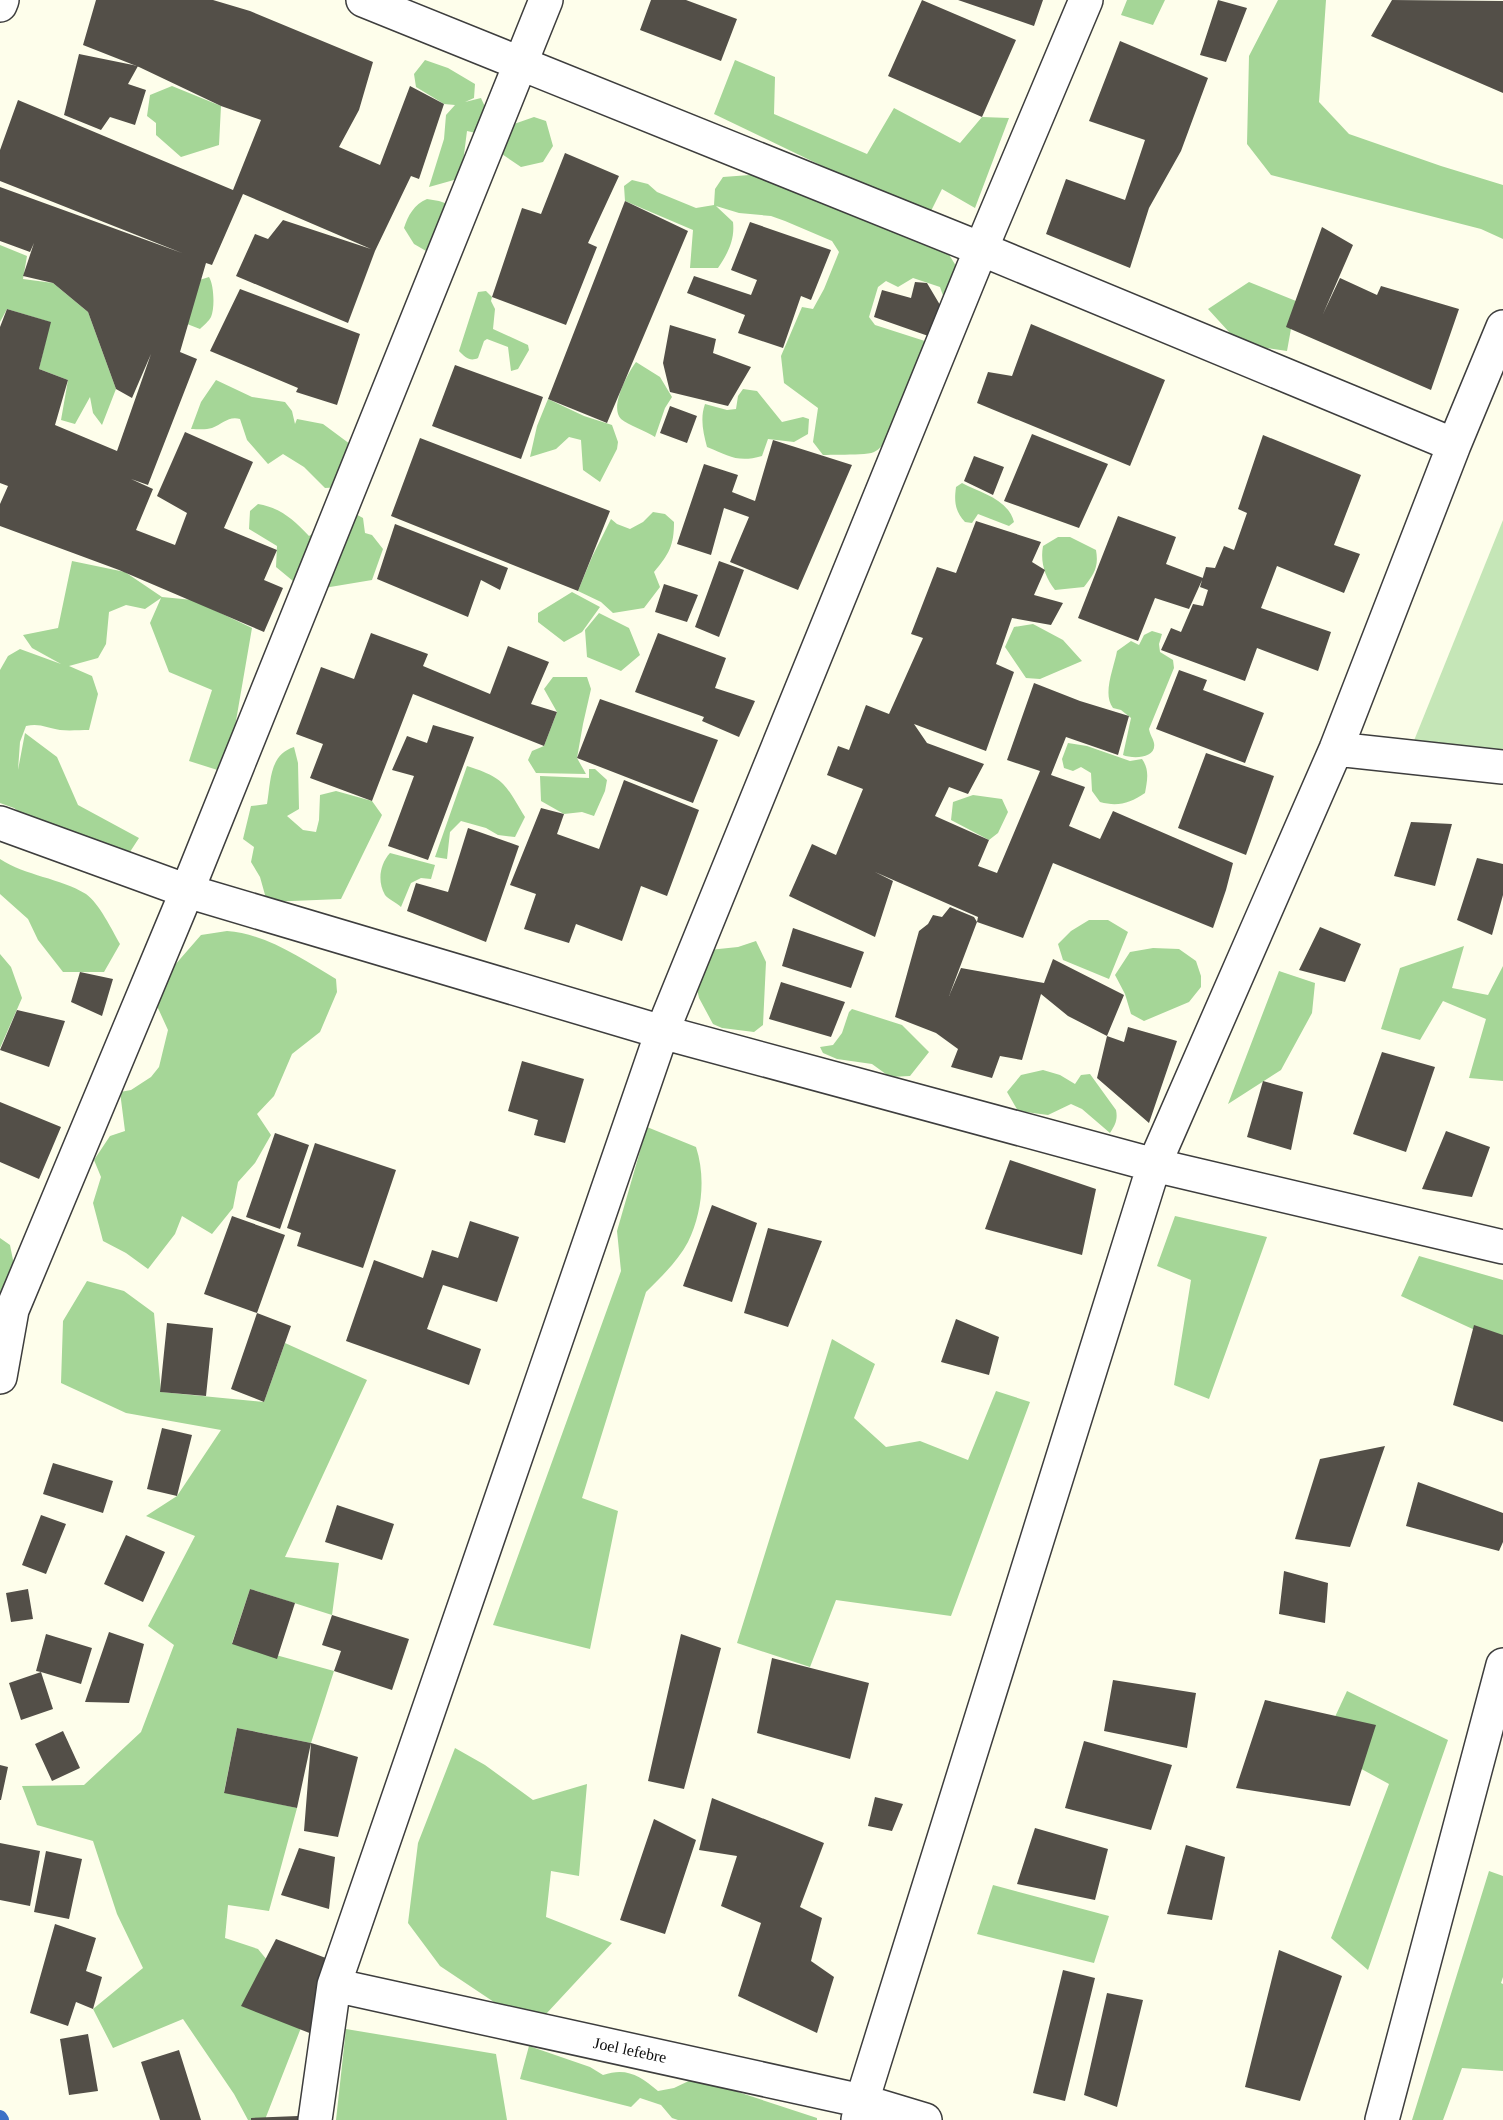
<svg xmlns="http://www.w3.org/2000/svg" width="1503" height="2120" viewBox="0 0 1503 2120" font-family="Georgia,serif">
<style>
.green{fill:#c5e6b7}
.forest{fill:#a5d697}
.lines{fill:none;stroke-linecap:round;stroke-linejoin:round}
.stream{stroke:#3d71c6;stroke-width:14}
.building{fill:#534f48}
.street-casing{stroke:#3e3e3e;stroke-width:36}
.street{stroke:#fff;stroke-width:33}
.labels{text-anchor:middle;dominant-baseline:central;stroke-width:6;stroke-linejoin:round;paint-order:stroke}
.street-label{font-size:16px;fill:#0b0b0b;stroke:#fff}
</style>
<rect width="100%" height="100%" fill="#fefeeb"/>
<path class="green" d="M1503 520V760L1411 748Z"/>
<path class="forest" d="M1127 0H1165L1153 25 1121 15Z
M1278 0H1326L1319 102 1349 134 1441 166 1503 185V239L1481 229 1271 175 1247 144 1249 56Z
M425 60 448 68 475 84 474 98 465 102 481 98 486 109 476 133 467 131 461 178 429 187 444 139 446 115 455 105 444 104 416 87 414 74Z
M735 60 775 77 774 114 867 154 894 108 960 143 982 117 1009 118 975 208 942 189 928 217 714 114Z
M172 86 221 106 219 145 181 157 156 135V123L147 116 150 95Z
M534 117 546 121 553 146 543 162 521 167 499 152 514 124Z
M763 174 948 253 961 274 946 304 940 287 913 278 898 287 886 281 878 287 869 317 875 325 931 343 886 441C882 445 879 450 874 452 865 456 836 454 823 455L813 442 818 408 784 383 781 356 802 307 813 309 824 289 839 252 832 241 785 221 771 216 739 213 716 206 733 222C735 240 728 253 718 268H690L693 230 625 201 624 186 632 180 648 184 657 192 696 208 714 205 715 189 723 177Z
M427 199 439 201 462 209 440 259 414 244 404 228C408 216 414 204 427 199Z
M0 245 27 256 23 279 53 283 88 312 116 389 102 425 93 413 90 397 75 424 61 420 68 380 39 369 50 322 7 309 0 322Z
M209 277C214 285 215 308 211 317 209 321 203 326 200 329L182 322 177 287Z
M1249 282 1296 301 1287 351 1240 344 1208 309Z
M486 291 492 297 491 301 495 309 493 329 528 345 529 350 518 369 511 371 508 347 487 339 484 341 478 358C470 362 465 357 459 351L478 292Z
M636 362 660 377 672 397 665 408 655 437C646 431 628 425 621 419 609 407 628 373 636 362Z
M216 380 252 397 285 402 292 411 295 424 297 419 323 424 354 447 343 487 325 488 304 467 283 454 268 464 247 440 240 419C228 416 223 424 212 428 206 430 197 429 191 429L201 402Z
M743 389 757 391 782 422 803 417 809 419 808 434 794 442 768 439 762 456C738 463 729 456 707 447 703 432 700 418 705 404L727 410 736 409 738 396Z
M548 399 584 416 612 425 618 442 617 449 600 482 583 470 581 440 569 437 556 449 530 457 537 426Z
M962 483C981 493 1008 499 1014 522L1009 526 978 514 972 523 965 522C955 511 954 502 956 487Z
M258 504C281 508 294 520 309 536L334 520 293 581 276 567 277 546 249 529 250 511Z
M350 511 363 518 365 533 372 535 383 549 372 580 324 588Z
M653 512 665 514 674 522C674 546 669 554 654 572L660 587 644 608 613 613 601 602 578 591 592 557 611 519 617 524 630 529 643 522Z
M1058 537H1070L1096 550C1099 567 1094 574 1084 587L1055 590C1045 577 1040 562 1043 546Z
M72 561 125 572 162 597 193 600 252 628 227 773 189 761 212 690 169 672 150 623 161 598 145 609 126 605 109 612 106 644 98 658 69 666 92 676 98 694 89 730C80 730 69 731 60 730 47 728 40 723 26 726L20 742 18 770 25 733 57 757 78 805 139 838 113 878 14 808 0 803V670L8 656 20 649 61 664 32 648 23 635 58 628Z
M572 592 600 607 582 632 564 642 538 622V613Z
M599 613 629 628 640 655 621 671 587 657 585 630Z
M1033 624 1063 640 1082 661 1040 679 1026 678 1005 647 1014 627Z
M1152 631 1162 634 1159 644 1160 652 1173 660 1174 668 1149 729C1150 735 1153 738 1154 743 1157 759 1132 759 1123 755L1131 718 1121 710 1113 708C1102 694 1114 668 1117 651L1131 641 1139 645 1144 635Z
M553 677H587L591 689 583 724 577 758 586 774 536 773 528 760 532 751 544 746 557 712 544 689Z
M1068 743 1087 746 1130 761 1142 759C1150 770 1147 781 1145 793 1130 803 1118 807 1100 802L1092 791 1091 773 1081 767 1073 771 1064 768 1062 759Z
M294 747 298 763 299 809 287 816 303 830 316 832 319 820 320 795 336 791 372 801 382 815 341 899 267 902 260 877 251 862 254 847 243 839 251 806 267 804C271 781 269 755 294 747Z
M467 766C505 778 505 784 525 817L515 837 498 835 486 828 461 821 450 832 447 859 435 857Z
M589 769H595L607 780 605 791 594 816 582 812 564 814 541 801 540 776 589 778Z
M973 795 1002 799 1008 812 998 833 989 840 951 820 953 802Z
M390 853 435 865 431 879 421 878 411 883 401 907C397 903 388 899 385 895 377 881 380 864 390 853Z
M0 859C26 876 60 878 86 894 99 903 112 930 120 944L104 972H63L38 940 28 919 0 894Z
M1089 920H1108L1128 932 1109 979 1063 960 1058 944 1071 931Z
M227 931C267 934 302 959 336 979L337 992 320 1032 292 1054 274 1096 257 1114 271 1135 255 1163 238 1182 233 1208 212 1234 182 1216 175 1234 148 1269 126 1253 103 1241 93 1203 101 1177 94 1160 110 1136 125 1131 120 1092 131 1090 151 1077 159 1067 168 1030 157 1006 174 966 201 935Z
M756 941 766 962 763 1025 754 1032 722 1028 713 1024 699 998 696 984 709 950 738 947Z
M1464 946 1452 988 1488 995 1503 966V1081L1469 1078 1486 1019 1443 1001 1420 1040 1381 1029 1400 968Z
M1153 948 1179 949 1196 961 1201 976V987L1189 1002 1144 1021 1131 1014 1125 994 1115 975 1130 952Z
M0 954 11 967 22 998 0 1048Z
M1279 971 1315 983 1312 1013 1281 1070 1228 1104Z
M852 1009 902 1025 929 1052 910 1076 890 1077 872 1064 837 1059 823 1053 820 1047 833 1045 842 1033 849 1012Z
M1043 1070 1060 1075 1075 1084 1081 1075 1090 1074 1116 1110C1118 1120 1115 1125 1110 1133L1082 1109 1071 1104 1048 1115 1018 1111 1007 1092 1021 1075Z
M647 1127 696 1147C706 1177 702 1214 688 1242 678 1261 661 1277 646 1292L582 1498 618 1511 590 1649 493 1625 621 1271 617 1231Z
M1175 1216 1267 1237 1209 1399 1174 1385 1191 1280 1157 1266Z
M0 1238 10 1245 14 1265 0 1352Z
M1419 1256 1503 1280V1343L1401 1296Z
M87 1281 124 1291 154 1313 161 1392 264 1402 285 1343 367 1380 285 1557 339 1563 332 1615 250 1589 232 1643 334 1671 311 1743 237 1728 224 1792 297 1808 269 1911 228 1905 225 1938 258 1949 308 2010 266 2117V2120H248L234 2094 183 2019 113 2048 93 2009 143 1968 117 1914 93 1841 37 1825 22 1786 84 1785 141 1732 174 1645 148 1626 195 1536 146 1516 177 1496 221 1430 126 1413 61 1383 63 1321Z
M832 1339 875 1364 854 1418 886 1447 920 1441 968 1460 996 1391 1030 1402 951 1616 836 1600 810 1667 737 1643Z
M1347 1691 1448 1740 1368 1970 1331 1938 1389 1784 1321 1747Z
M455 1748 485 1765 533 1800 587 1784 579 1876 551 1871 546 1917 612 1943 533 2028 440 1966 408 1923 418 1843Z
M1489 1871 1503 1876V1977L1501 1983 1503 1984V2071L1462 2068 1443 2120H1412Z
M993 1885 1109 1916 1094 1963 977 1934Z
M346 2029 496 2054 507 2120H336Z
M529 2046 590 2067 603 2075C627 2067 640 2076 658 2091L674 2088 695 2078 817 2118V2120H678L672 2118 661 2105 640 2098 631 2107 520 2079Z"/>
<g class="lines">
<path class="stream" d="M0 2117 2 2120"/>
</g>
<path class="building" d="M96 0H213L250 11 373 62 359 110 339 147 380 165 410 86 444 104 419 179 411 176 375 251 348 323 236 276 255 234 268 239 283 220 371 249 243 194 212 265 206 263 180 352 197 359 148 485 131 479 153 489 136 530 175 545 187 513 157 496 185 432 253 462 224 528 277 550 264 580 283 588 264 632 119 570 0 526V504L8 486 0 483V327L7 309 51 322 39 369 68 380 55 425 117 451 151 354 132 398 116 389 88 312 53 283 23 276 34 243 30 252 0 241V187L182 253 0 181V150L18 100 233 190 261 120 221 106 139 67 83 45Z
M651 0H686L737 19 721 61 640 30Z
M922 0 1016 40 982 117 888 76Z
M958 0H1043L1034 26Z
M1218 0 1247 8 1226 62 1200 55Z
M1392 0 1503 1V93L1371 36Z
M1120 41 1208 78 1181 151 1149 208 1130 268 1046 234 1066 179 1125 200 1145 140 1089 121Z
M79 54 138 66 128 84 146 90 135 125 110 117 101 130 64 115Z
M565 153 619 176 588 243 597 247 566 325 492 297 522 208 541 214Z
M625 201 688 231 607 423 548 399Z
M750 222 831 250 811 300 801 296 783 348 738 333 745 315 687 293 694 276 751 295 757 280 731 270Z
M1322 227 1353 245 1323 314 1340 278 1377 295 1381 286 1459 309 1431 390 1286 327Z
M915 282 927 283 943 310 934 338 874 317 882 290 911 298Z
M240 289 360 334 337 405 296 392 298 388 210 351Z
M1031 324 1165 380 1130 466 977 403 988 372 1012 376Z
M670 325 716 339 713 353 751 367 728 406 670 392 663 363Z
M455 365 543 397 521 459 432 426Z
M670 406 697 416 687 443 660 433Z
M1032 434 1108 464 1079 528 1004 501Z
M1263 435 1361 475 1334 545 1360 554 1344 593 1277 566 1261 608 1331 632 1318 671 1257 648 1245 681 1161 650 1171 628 1181 632 1193 604 1203 606 1208 590 1200 587 1206 567 1215 568 1224 546 1234 550 1247 513 1238 509Z
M420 438 610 511 578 591 391 516Z
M773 440 852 465 798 590 730 562 749 517 724 508 711 555 677 544 704 464 738 475 732 492 755 501Z
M974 456 1004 467 993 495 964 481Z
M1118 516 1176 537 1166 564 1203 578 1189 609 1155 598 1138 641 1078 618Z
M976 521 1041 542 1032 562 1045 570 1034 595 1063 603 1051 625 1012 618 996 664 1014 672 986 751 914 724 927 743 984 764 968 794 949 787 935 816 989 840 978 866 997 873 1040 771 1007 760 1034 683 1080 701 1129 716 1118 755 1066 737 1051 775 1085 787 1069 826 1100 839 1113 811 1233 863 1226 890 1213 928 1053 863 1023 938 977 922 978 917 875 872 893 881 875 937 789 896 812 844 836 855 863 789 827 775 838 746 849 750 866 705 889 714 923 638 911 634 937 567 956 573Z
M395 524 508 568 500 590 481 580 468 617 377 579Z
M719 561 744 570 719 637 695 627Z
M664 584 698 595 687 622 655 612Z
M371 633 428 654 423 666 490 694 508 646 549 662 531 704 557 712 544 746 413 694 372 801 310 778 323 744 296 734 321 667 354 679Z
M658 633 726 658 715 688 755 701 739 737 702 721 704 717 635 692Z
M1179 670 1207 680 1203 690 1264 713 1245 763 1156 729Z
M600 699 718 740 693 803 577 758Z
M433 725 474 737 428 860 388 846 414 776 392 770 407 736 427 743Z
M1206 753 1274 776 1246 855 1178 828Z
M624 780 699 810 667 896 641 886 622 941 576 924 569 943 524 929 536 894 510 885 541 808 564 814 557 834 599 849Z
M1411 822 1452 824 1435 886 1394 876Z
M468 828 519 846 486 942 407 911 416 883 448 892Z
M1477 858 1503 864V895L1492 935 1457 920Z
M950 907 974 917 977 922 949 996 961 968 1044 983 1053 959 1124 995 1107 1036 1068 1016 1041 994 1022 1060 1000 1056 992 1078 951 1067 958 1049 936 1033 895 1017 919 931 928 924 933 915 942 917Z
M1320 927 1361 944 1345 982 1299 970Z
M793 928 864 952 851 988 782 966Z
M80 972 113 979 102 1016 71 1002Z
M781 982 845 1002 831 1037 769 1019Z
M17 1010 65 1021 49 1067 0 1050Z
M1128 1027 1177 1041 1149 1123 1097 1078 1107 1036 1124 1042Z
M1382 1052 1435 1067 1406 1152 1353 1134Z
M522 1061 584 1079 565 1143 534 1135 538 1120 508 1111Z
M1263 1081 1303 1092 1291 1150 1247 1137Z
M0 1102 61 1127 39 1179 0 1162Z
M1446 1131 1490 1147 1472 1197 1422 1189Z
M275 1133 309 1145 280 1229 246 1217Z
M315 1143 396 1170 363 1268 297 1246 301 1233 287 1228Z
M1010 1160 1096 1189 1082 1255 985 1229Z
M712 1205 757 1223 732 1302 683 1286Z
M232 1216 285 1235 257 1313 204 1294Z
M470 1221 519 1237 497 1302 443 1285 427 1329 481 1349 469 1385 346 1341 374 1260 423 1278 432 1250 458 1258Z
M768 1228 822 1241 788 1327 744 1313Z
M257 1313 291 1326 264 1402 231 1389Z
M956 1319 999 1337 989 1375 941 1362Z
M167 1323 213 1328 206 1396 160 1392Z
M1474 1325 1503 1335V1422L1453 1405Z
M162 1428 192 1435 177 1496 147 1489Z
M1385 1446 1350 1547 1295 1539 1320 1459Z
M53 1463 113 1481 103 1513 43 1494Z
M1418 1482 1503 1513V1542L1499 1551 1406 1526Z
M337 1505 394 1524 382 1560 325 1542Z
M41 1515 66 1524 46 1574 22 1565Z
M126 1535 165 1552 143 1602 104 1584Z
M1284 1571 1328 1583 1325 1623 1279 1614Z
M28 1589 33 1619 11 1622 6 1593Z
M250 1589 295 1603 277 1659 232 1644Z
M332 1615 409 1639 392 1690 334 1671 341 1651 322 1645Z
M109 1632 144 1644 129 1703 85 1702Z
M46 1634 92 1648 81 1684 41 1672 53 1709 21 1720 9 1683 41 1672 36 1671Z
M681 1634 721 1648 684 1789 648 1781Z
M772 1658 869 1683 850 1759 757 1733Z
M1113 1680 1196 1693 1187 1748 1104 1731Z
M1265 1700 1376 1725 1350 1806 1236 1788Z
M237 1728 311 1743 358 1757 338 1837 304 1831 311 1743 297 1808 224 1793Z
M63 1731 80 1768 52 1781 35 1744Z
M1084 1741 1172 1765 1151 1830 1065 1808Z
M0 1765 8 1767 1 1800H0Z
M875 1797 903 1804 892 1831 868 1826Z
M712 1798 824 1843 800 1907 822 1918 811 1961 834 1977 817 2033 738 1996 761 1923 721 1906 737 1856 699 1850Z
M654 1819 696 1840 665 1934 620 1920Z
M1035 1828 1108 1849 1095 1900 1017 1884Z
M0 1843 40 1851 30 1906 0 1900Z
M1186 1845 1225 1857 1212 1920 1167 1914Z
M299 1848 335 1857 329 1909 281 1895Z
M46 1851 82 1859 69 1919 34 1912Z
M55 1924 96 1938 86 1971 102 1977 93 2009 76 2002 68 2026 30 2013Z
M276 1939 331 1960 312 2034 241 2006Z
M1279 1950 1342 1976 1300 2101 1245 2087Z
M1063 1970 1095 1978 1065 2101 1033 2093Z
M1107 1993 1143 2000 1117 2107 1084 2095Z
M88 2034 98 2091 69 2095 60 2039Z
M179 2050 201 2120H160L141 2062Z
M298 2116V2120H251V2118Z"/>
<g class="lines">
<defs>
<path id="street" d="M363 0 981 249 1454 445
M0 5 2 0
M1336 749 1503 767
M0 823 187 891 662 1032 1154 1165 1503 1247
M0 1377 12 1310 187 891 546 0
M334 1985 862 2101 925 2120
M315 2120 334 1985 662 1032 981 249 1086 0
M858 2120 862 2101 1154 1165 1336 749 1454 445 1503 327
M1382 2120 1503 1665"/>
</defs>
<use href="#street" class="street-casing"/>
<use href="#street" class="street"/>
</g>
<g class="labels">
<g class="street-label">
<text transform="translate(630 2050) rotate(12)">Joel lefebre</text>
</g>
</g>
</svg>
